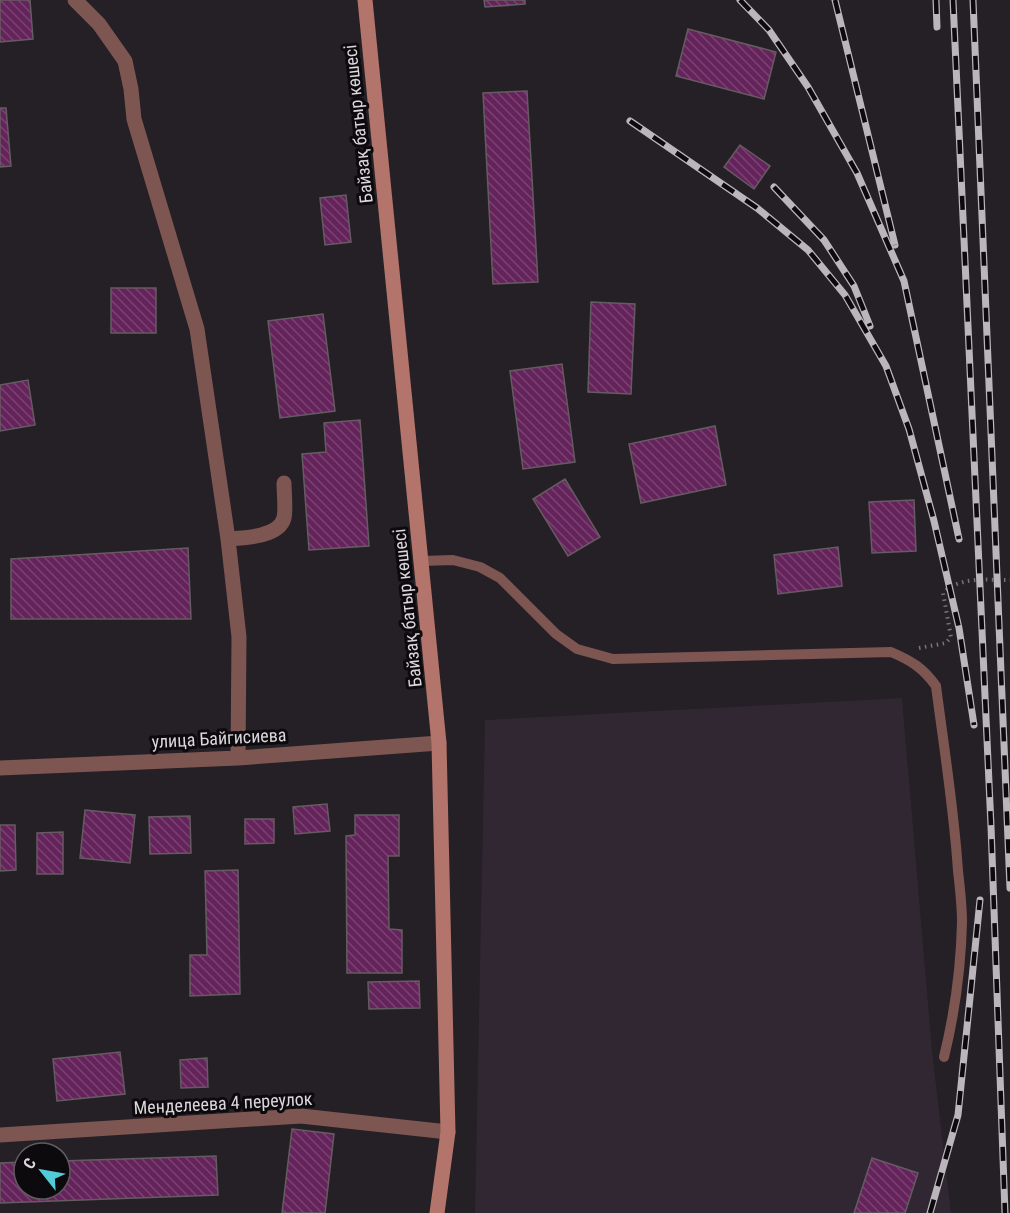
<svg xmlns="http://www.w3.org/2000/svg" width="1010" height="1213" viewBox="0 0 1010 1213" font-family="'Roboto Condensed',sans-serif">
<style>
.built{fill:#302732}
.building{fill:url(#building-back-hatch);stroke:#655c62;stroke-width:1.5}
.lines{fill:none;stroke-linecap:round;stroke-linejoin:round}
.path{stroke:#79737a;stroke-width:4;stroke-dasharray:1.5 4.5;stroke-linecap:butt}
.lane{stroke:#7d5651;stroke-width:10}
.street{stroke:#7d5651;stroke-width:15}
.secondary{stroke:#b2746b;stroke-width:15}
.rail-casing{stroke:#bbb6bc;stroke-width:7}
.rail{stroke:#0c0a0d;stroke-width:4.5;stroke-dasharray:14;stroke-linecap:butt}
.labels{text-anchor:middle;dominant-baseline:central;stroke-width:6;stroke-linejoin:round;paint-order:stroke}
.street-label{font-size:18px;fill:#dbd7dc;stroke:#0c0a0d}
</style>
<defs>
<pattern id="building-back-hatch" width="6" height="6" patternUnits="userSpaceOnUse" patternTransform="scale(1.5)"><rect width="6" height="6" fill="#64235a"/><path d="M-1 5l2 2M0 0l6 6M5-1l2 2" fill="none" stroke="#7a4271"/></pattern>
</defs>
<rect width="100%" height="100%" fill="#251f26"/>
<path class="built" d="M902 698 932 1051 951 1213H475L485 720Z"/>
<path class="building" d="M0 0H30L33 39 0 42Z
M484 0H525V4L485 7Z
M688 29 776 52 764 99 676 76Z
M527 91 538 282 493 284 483 93Z
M0 108H6L11 166 0 167Z
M740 145 770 166 754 189 724 167Z
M346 195 351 242 325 245 320 198Z
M111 288H156V333H111Z
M591 302 635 304 631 394 588 392Z
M323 314 335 411 280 418 268 321Z
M562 364 575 462 523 469 510 371Z
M28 380 35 425 0 431V385Z
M360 420 369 546 309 550 302 454 326 452 324 423Z
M715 426 726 485 641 503 629 444Z
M565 479 600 537 568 556 533 499Z
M914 500 916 551 872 553 869 502Z
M838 547 842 586 778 594 774 555Z
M188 548 191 619H11V559Z
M327 804 330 831 295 834 293 807Z
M85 810 135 815 130 863 80 858Z
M355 815H399V856H388L389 929 402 930V973H347L346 836 355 835Z
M190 816 191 853 150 854 149 817Z
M245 819H274V843L245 844Z
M0 825H15L16 870 0 871Z
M63 832V874H37V833Z
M238 870 240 994 190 996V955H207L205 871Z
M419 981 420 1008 369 1009 368 982Z
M120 1052 125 1094 57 1101 53 1059Z
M207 1058 208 1087 181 1088 180 1060Z
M292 1129 334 1134 325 1213H282Z
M216 1156 218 1195 0 1203V1163L24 1162V1189H60V1161Z
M872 1158 918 1173 905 1213H854Z"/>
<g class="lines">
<path class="path" d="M919 648 946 643 951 637 943 593C960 576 988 580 1010 580"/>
<path class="lane" d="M422 561 453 560 480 567 500 578 556 634 577 649 613 659 891 652C912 661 923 668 936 686 944 748 954 809 958 871 960 888 962 905 962 922 961 967 955 1012 944 1057"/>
<path class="street" d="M75 0 99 24 125 61 131 89 134 119 197 329 228 539 239 637 238 758
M228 539C244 538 279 537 284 518 286 509 284 493 284 483
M0 768 238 758 439 743
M0 1135 301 1116 448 1132"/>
<path class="secondary" d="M365 0 439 743 448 1132 437 1213"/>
<defs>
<path id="rail" d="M740 0 769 30 808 87 857 173 904 281 959 539
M835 0 895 245
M936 0 937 27
M953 0 991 826 1005 1213
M973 0 1010 888
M630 121 757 208 808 250 845 295 886 366 909 429 934 521 959 628 974 725
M774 187 824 240 854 286 870 326
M930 1213 958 1115 980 900"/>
</defs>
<use href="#rail" class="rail-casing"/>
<use href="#rail" class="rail"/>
</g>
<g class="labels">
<g class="street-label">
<text transform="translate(358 124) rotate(-96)">Байзақ батыр көшесі</text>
<text transform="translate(407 608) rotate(-96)">Байзақ батыр көшесі</text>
<text transform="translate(219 738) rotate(-3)">улица Байгисиева</text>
<text transform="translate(223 1103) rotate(-3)">Менделеева 4 переулок</text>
</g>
</g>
<g transform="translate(42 1171) rotate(301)"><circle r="28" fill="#0c0a0d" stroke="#5f5c60" stroke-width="1.5"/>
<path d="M0-4.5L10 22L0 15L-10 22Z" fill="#52cbd8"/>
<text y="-9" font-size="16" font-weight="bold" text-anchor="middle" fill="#dbd7dc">С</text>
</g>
</svg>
